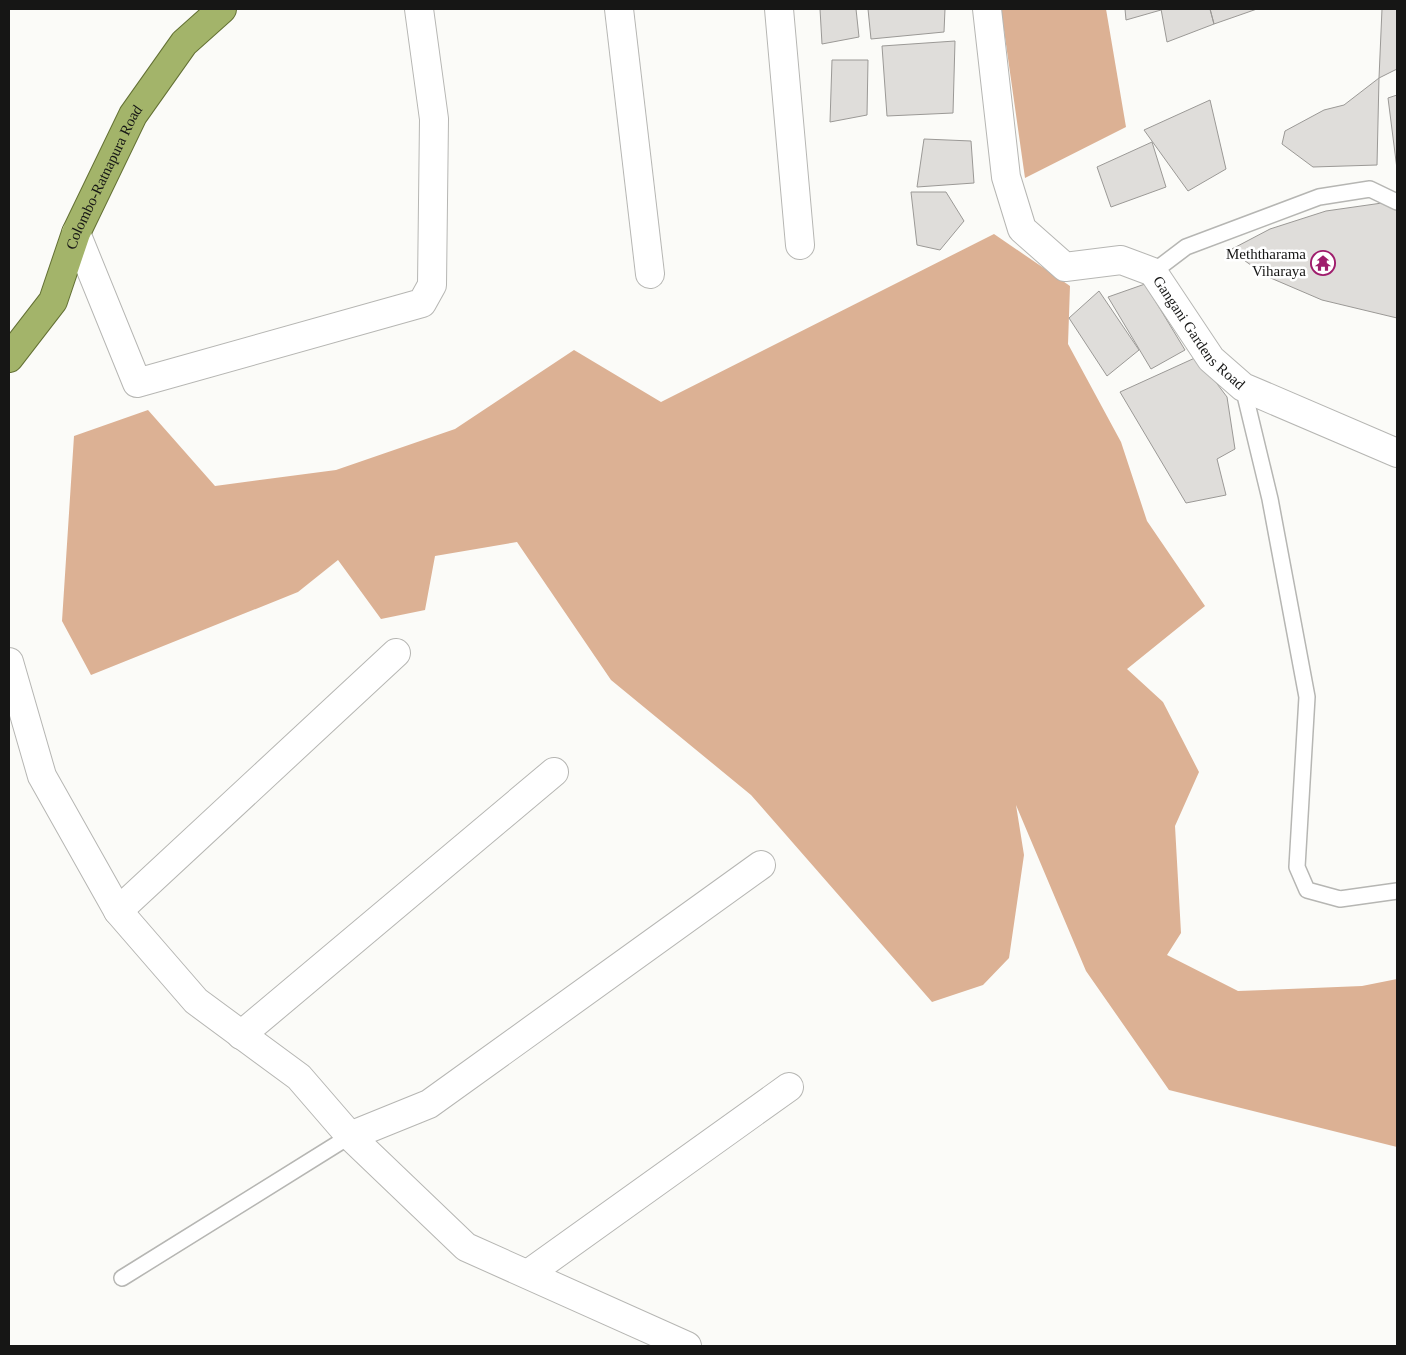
<svg xmlns="http://www.w3.org/2000/svg" width="1406" height="1355" viewBox="0 0 1406 1355" font-family="'Times New Roman',serif">
<style>
.forest{fill:#dcb194}
.building{fill:#dfddda;stroke:#9b9996}
.lines{fill:none;stroke-linecap:round;stroke-linejoin:round}
.service-casing{stroke:#b6b6b3;stroke-width:18}
.minor-casing{stroke:#b6b6b3;stroke-width:30}
.trunk-casing{stroke:#637034;stroke-width:30}
.service{stroke:#fff;stroke-width:15}
.minor{stroke:#fff;stroke-width:28}
.trunk{stroke:#a3b46a;stroke-width:28}
.labels{text-anchor:middle;dominant-baseline:central;stroke-width:5;stroke-linejoin:round;paint-order:stroke}
.street-label{font-size:15px;fill:#161615;stroke:#fff}
.poi-label{font-size:15px;fill:#161615;stroke:#fff;text-anchor:end}
</style>
<rect width="100%" height="100%" fill="#fbfbf8"/>
<path class="forest" d="M1001 9H1106L1126 127 1025 178Z
M994 234 1070 286 1068 344 1121 442 1147 521 1205 606 1127 669 1163 702 1199 772 1175 826 1181 933 1167 955 1238 991 1362 986 1397 979V1147L1169 1090 1086 971 1016 805 1024 855 1009 958 983 985 932 1002 751 795 611 680 517 542 435 556 425 610 381 619 338 560 298 592 91 675 62 621 74 436 148 410 215 486 336 470 455 429 574 350 661 402Z"/>
<path class="building" d="M820 9H856L859 37 822 44Z
M868 9H945L944 32 871 39Z
M1125 9H1161V10L1126 20Z
M1161 9H1210L1214 24 1167 42Z
M1210 9H1257L1214 24Z
M1382 9H1397V69L1379 78Z
M955 41 953 113 887 116 882 46Z
M832 60H868L867 115 830 122Z
M1379 78 1377 165 1313 167 1282 144 1285 131 1324 110 1344 105Z
M1397 95V169L1388 98Z
M1210 100 1226 169 1188 191 1144 130Z
M924 139 971 141 974 183 917 187Z
M1152 142 1166 187 1111 207 1097 167Z
M911 192H946L964 221 940 250 917 245Z
M1382 203 1397 210V318L1322 300 1266 276 1230 250 1270 229 1326 211Z
M1145 284 1185 350 1151 369 1108 297Z
M1099 291 1139 350 1107 376 1069 318Z
M1197 357 1227 397 1235 449 1217 459 1226 495 1186 503 1120 392Z"/>
<g class="lines">
<defs>
<path id="service" d="M1153 272 1186 247 1319 197 1370 189 1397 202
M1243 387 1270 499 1307 697 1297 867 1307 890 1340 899 1397 891
M122 1278 350 1136"/>
<g id="minor">
<path d="M619 9 650 274"/>
<path d="M779 9 800 245"/>
<path id="s1" d="M987 9 1006 177 1022 229 1065 267 1121 260 1153 272 1211 359 1243 387 1397 453"/>
<path d="M76 233 137 383 422 303 432 285 434 119 419 9"/>
<path d="M9 662 42 776 118 911 196 1001 299 1077 350 1136 466 1247 687 1346"/>
<path d="M118 911 396 653"/>
<path d="M241 1035 554 772"/>
<path d="M350 1136 429 1104 761 865"/>
<path d="M528 1274 789 1087"/>
</g>
<g id="trunk">
<path id="s2" d="M9 358 53 301 76 233 133 115 184 43 222 9"/>
</g>
</defs>
<use href="#service" class="service-casing"/>
<use href="#minor" class="minor-casing"/>
<use href="#trunk" class="trunk-casing"/>
<use href="#service" class="service"/>
<use href="#minor" class="minor"/>
<use href="#trunk" class="trunk"/>
</g>
<defs>
<symbol id="temple-ring" viewBox="-11 -11 22 22"><circle r="9.5" fill="#fff" stroke="#9f1c6c" stroke-width="1.5"/><path d="M0-6L5-2H3V0L6.5 2.5H4V6H1.5V3h-3V6H-4V2.5H-6.5L-3 0V-2H-5Z" fill="#9f1c6c"/></symbol>
</defs>
<g fill-rule="evenodd">
<use href="#temple-ring" x="1309" y="249" width="28" height="28"/>
</g>
<g class="labels">
<g class="street-label">
<text stroke="none"><textPath href="#s2" startOffset="206">Colombo-Ratnapura Road</textPath></text>
<text stroke="none"><textPath href="#s1" startOffset="448">Gangani Gardens Road</textPath></text>
</g>
<g class="poi-label">
<text x="1306" y="254">Meththarama<tspan x="1306" dy="17">Viharaya</tspan></text>
</g>
</g>
<rect width="1406" height="1355" fill="none" stroke="#161615" stroke-width="20"/>
</svg>
